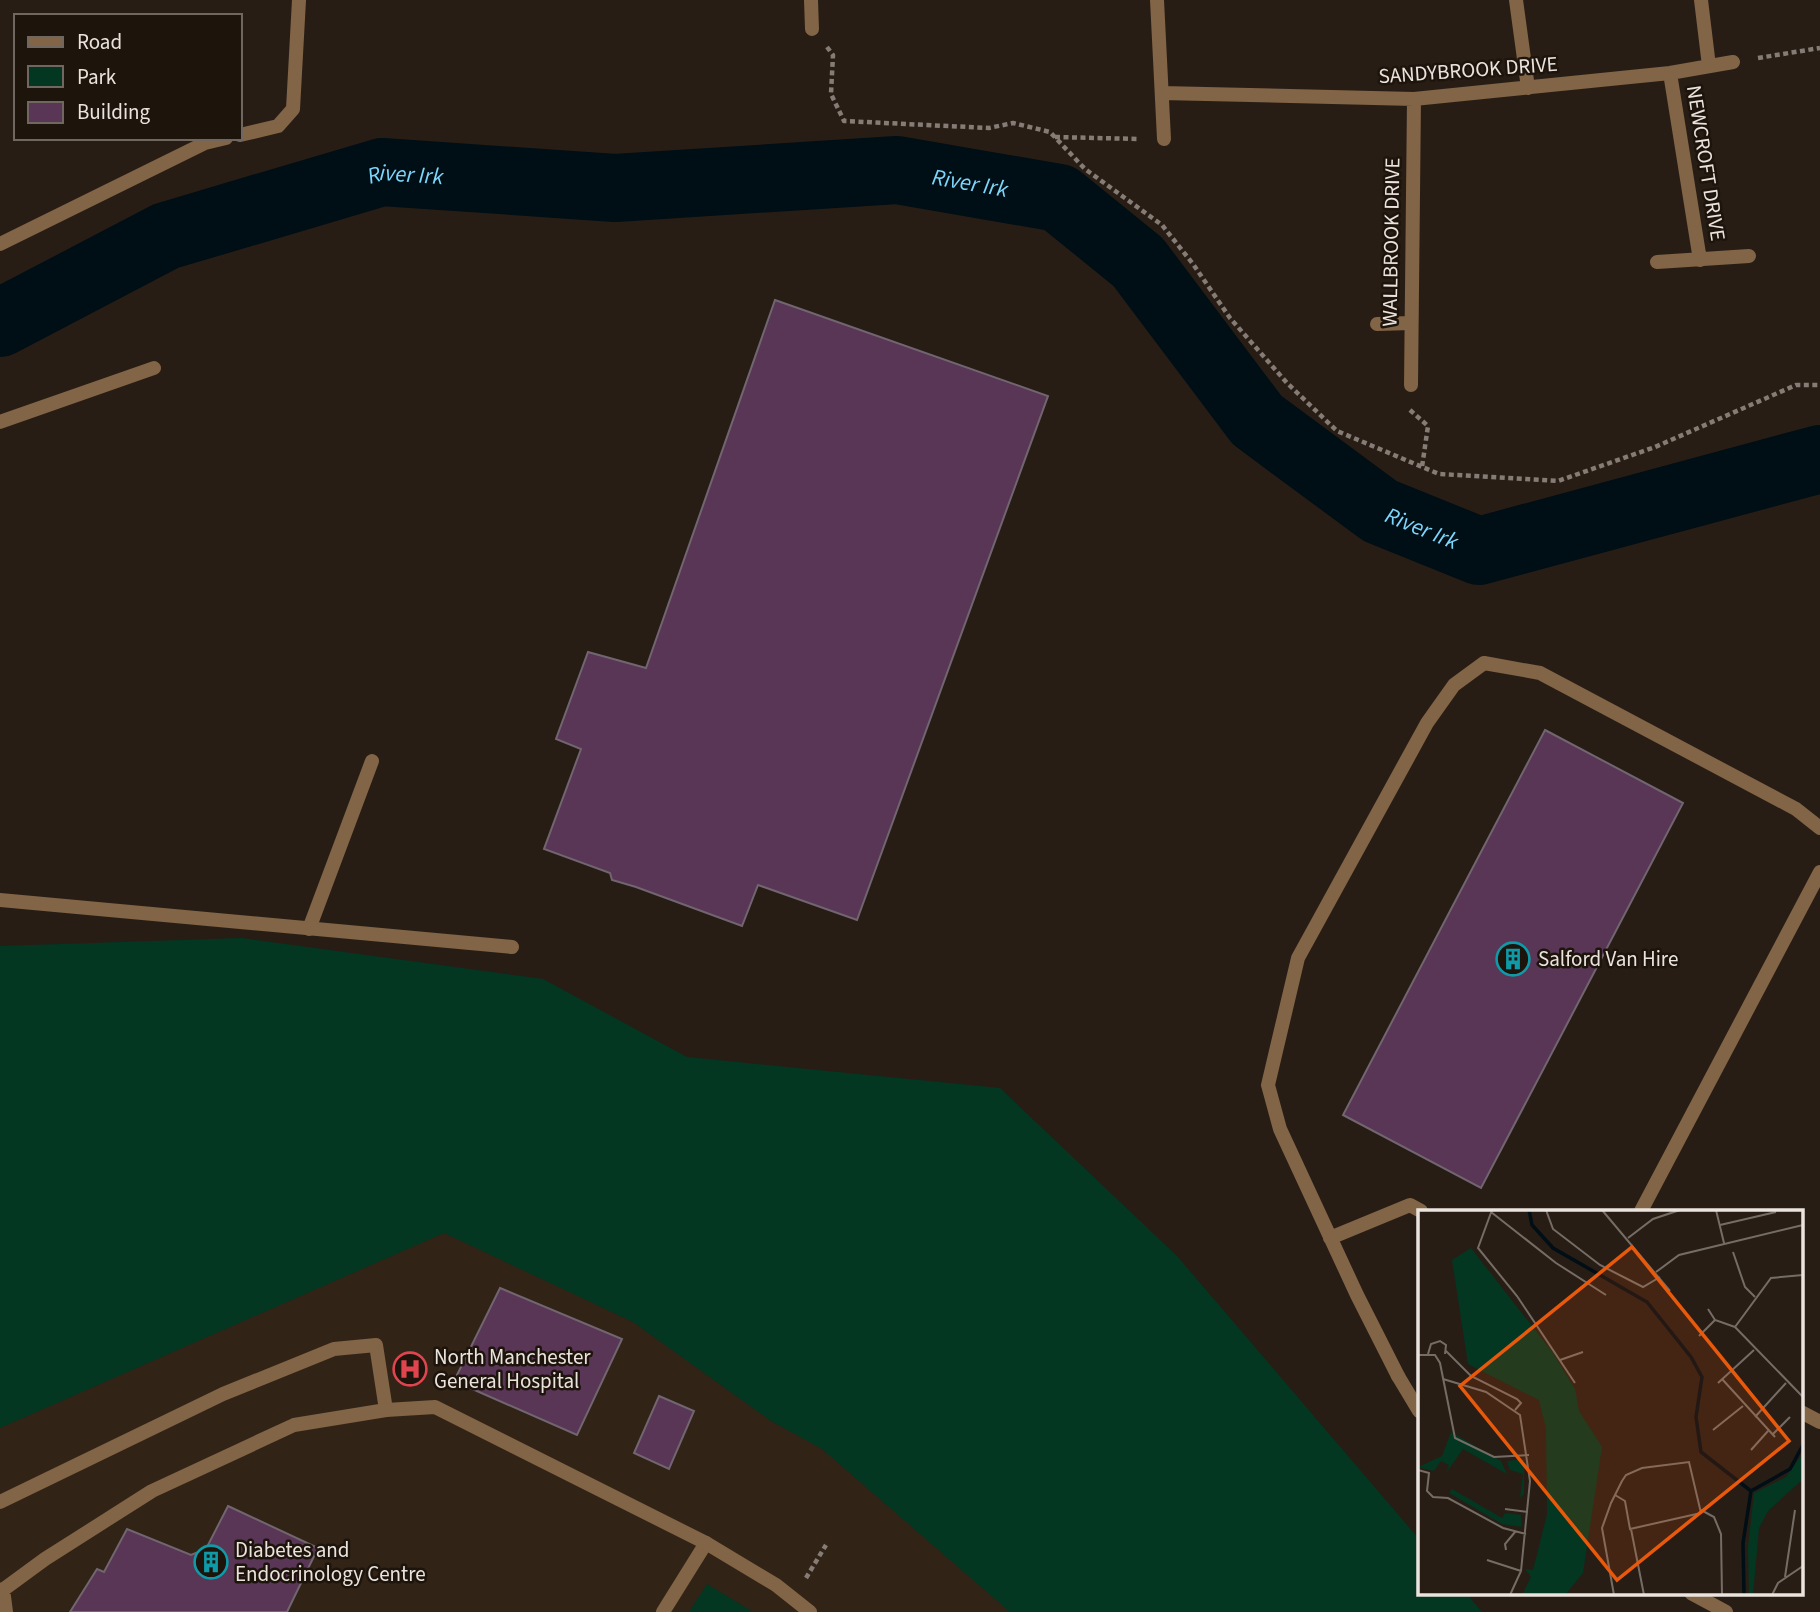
<svg xmlns="http://www.w3.org/2000/svg" width="1820" height="1612" viewBox="0 0 1820 1612" font-family="'Source Sans 3',sans-serif">
<style>
.built{fill:#312316}
.green{fill:#033721}
.lines{fill:none;stroke-linecap:round;stroke-linejoin:round}
.river{stroke:#000e15;stroke-width:68}
.building{fill:#593556;stroke:#716670;stroke-width:2}
.path{stroke:#857c75;stroke-width:4.5;stroke-dasharray:5 3.5;stroke-linecap:butt}
.lane{stroke:#826446;stroke-width:14}
.street{stroke:#826446;stroke-width:14}
.labels{text-anchor:middle;dominant-baseline:central;stroke-width:5;stroke-linejoin:round;paint-order:stroke}
.street-label{font-size:21px;fill:#ebe4de;stroke:#1d140c}
.poi-label{font-size:21px;fill:#ebe4de;stroke:#1d140c;text-anchor:start}
.water-label{font-size:23px;font-style:italic;fill:#7dd7fc;stroke:#1d140c}
.inset-river{fill:none;stroke:#000e15;stroke-width:3.5}
.inset-road{fill:none;stroke:#756d65;stroke-width:2}
.view{fill:#e8590c;fill-opacity:0.15;stroke:#e8590c;stroke-width:3.5}
.inset-edge{fill:none;stroke:#ebe4de;stroke-width:3.5}
</style>
<rect width="100%" height="100%" fill="#271d15"/>
<path class="built" d="M427 1160 1111 1612H0V1349Z"/>
<path class="green" d="M242 938 543 979 687 1057 1000 1088 1177 1256 1419 1539V1593H1466L1482 1612H1010L822 1449 771 1421 633 1322 444 1233 0 1428V946Z
M707 1584 753 1612H689Z"/>
<g class="lines">
<path class="river" id="s1" d="M0 323 166 236 382 172 615 188 897 170 1059 198 1138 262 1257 420 1380 511 1479 551 1820 459"/>
</g>
<path class="building" d="M775 300 1048 396 857 920 758 885 742 926 636 887 612 880 610 873 544 849 581 749 556 739 588 652 646 668Z
M1545 730 1683 803 1481 1188 1343 1115Z
M500 1288 622 1339 577 1435 454 1381Z
M659 1396 694 1411 669 1469 634 1453Z
M228 1506 318 1548 287 1612H70L97 1569 104 1572 127 1529 191 1555 206 1549Z"/>
<g class="lines">
<path class="path" d="M827 47 833 55 831 94 844 121 989 128 1013 123 1050 132 1085 169 1162 225 1193 264 1230 318 1287 383 1337 431 1439 474 1558 481 1655 447 1796 385H1820
M1758 58 1820 48
M1055 137 1139 139
M1410 410 1428 426 1422 467
M806 1578 826 1545"/>
<path class="lane" d="M0 422 154 368
M309 929 372 761
M1641 1211 1820 872
M1330 1238 1410 1205 1421 1211
M1398 1376 1357 1295 1280 1129 1268 1085 1298 958 1427 723 1454 685 1484 663 1540 673 1796 809 1820 828
M1801 1412 1820 1422
M0 1502 223 1394 334 1349 376 1345 386 1410
M663 1612 706 1543"/>
<path class="street" d="M811 0 812 29
M1157 0 1164 139
M1516 0 1528 88
M1701 0 1709 66
M1670 73 1700 260
M1162 93 1414 99 1670 73 1733 62
M240 135 278 126 293 109 299 0
M0 244 205 143 226 138
M1657 262 1749 256
M1377 324 1411 323
M1411 385 1414 99
M0 900 512 947
M1398 1376 1419 1411
M3 1589 6 1612
M0 1592 45 1559 152 1491 294 1425 386 1410 435 1407 706 1543 776 1585 810 1612
M1691 1593 1726 1612"/>
</g>
<defs>
<symbol id="building-ring" viewBox="-11 -11 22 22"><circle r="9.5" fill="#1d140c" stroke="#0f9aa8" stroke-width="1.5"/><path d="M-4-6H4V6H1V3H-1V6H-4ZM-2.5-4.3h1.7v1.8h-1.7ZM.8-4.3h1.7v1.8H.8ZM-2.5-1h1.7V.8h-1.7ZM.8-1h1.7V.8H.8Z" fill="#0f9aa8"/></symbol>
<symbol id="hospital-ring" viewBox="-11 -11 22 22"><circle r="9.5" fill="#1d140c" stroke="#e0444e" stroke-width="1.5"/><path d="M-5-5h3v3.5h4V-5h3V5h-3V1.5h-4V5h-3Z" fill="#e0444e"/></symbol>
</defs>
<g fill-rule="evenodd">
<use href="#building-ring" x="1494" y="940" width="38" height="38"/>
<use href="#hospital-ring" x="391" y="1350" width="38" height="38"/>
<use href="#building-ring" x="192" y="1543" width="38" height="38"/>
</g>
<g class="labels">
<g class="street-label">
<text transform="translate(1468 70) rotate(-4)">SANDYBROOK DRIVE</text>
<text transform="translate(1706 163) rotate(81)">NEWCROFT DRIVE</text>
<text transform="translate(1391 242) rotate(-89)">WALLBROOK DRIVE</text>
</g>
<g class="poi-label">
<text x="1538" y="959">Salford Van Hire</text>
<text x="434" y="1357">North Manchester<tspan x="434" dy="24">General Hospital</tspan></text>
<text x="235" y="1550">Diabetes and<tspan x="235" dy="24">Endocrinology Centre</tspan></text>
</g>
<g class="water-label">
<text stroke="none"><textPath href="#s1" startOffset="436">River Irk</textPath></text>
<text stroke="none"><textPath href="#s1" startOffset="1003">River Irk</textPath></text>
<text stroke="none"><textPath href="#s1" startOffset="1591">River Irk</textPath></text>
</g>
</g>
<g transform="translate(1418 1210)">
<rect width="385" height="385" fill="#271d15"/>
<path d="M53 38 135 143 157 179 161 201 184 237 165 363 147 385H104L113 367 107 359 115 360 129 305 128 218 121 190 50 154 34 50ZM33 222 83 251 89 264 45 239 28 263 31 255 23 251 16 261 0 257 24 246ZM385 243V269L350 301 341 318 335 385H331L330 337 336 283 368 267ZM106 249V284L102 288 105 264 92 260 89 251ZM34 279 84 308 87 303 103 305 104 317 84 314 31 283Z" fill="#033721"/>
<path class="inset-river" d="M111 0 114 15 135 38 229 92 273 147 284 167 278 207 283 242 333 281 325 333 326 385M333 281 372 259 385 235"/>
<path class="inset-road" d="M74 0 60 38 99 86 157 173M128 0 135 19 182 55 225 77 242 67M184 0 252 81M298 0 306 33M73 2 138 53 188 85M302 15 358 2M210 28 235 9 262 0M315 42 327 77 337 87M238 62 261 45 385 15M290 99 297 110 317 117M317 117 385 187M317 117 353 68 385 65M281 126 297 110M28 141 53 166 99 189 103 193 97 200M10 144 13 134 22 131 28 135 27 144M0 145H17L22 153 37 228 76 247 111 245M142 150 165 142M25 169 68 182 102 205 112 271 103 361 92 385M304 169 357 227M300 173 336 140M337 207 368 173M295 220 325 196M354 225 372 207M333 240 350 221M0 260 11 263 9 281 15 287 30 288 85 318 108 324M87 299 110 302M283 300 296 307 303 324 304 385M213 319 226 385M88 340 87 334 97 322M69 350 103 361M367 367 377 300M196 385 184 318 193 293 204 271 208 265 224 258 271 252 283 303 212 319 207 291 197 285M354 385 360 373 385 356"/>
<path class="view" d="M214 37 371 231 199 370 42 176Z"/>
<rect width="385" height="385" class="inset-edge"/>
</g>
<rect x="14" y="14" width="228" height="126" fill="#1d140c" stroke="#6f6760" stroke-width="2"/>
<rect x="28" y="37" width="35" height="10" fill="#826446" stroke="#6f6760" stroke-width="2"/>
<text x="77" y="49" font-size="21" fill="#ebe4de">Road</text>
<rect x="28" y="66" width="35" height="21" fill="#033721" stroke="#6f6760" stroke-width="2"/>
<text x="77" y="84" font-size="21" fill="#ebe4de">Park</text>
<rect x="28" y="102" width="35" height="21" fill="#593556" stroke="#6f6760" stroke-width="2"/>
<text x="77" y="119" font-size="21" fill="#ebe4de">Building</text>
</svg>
